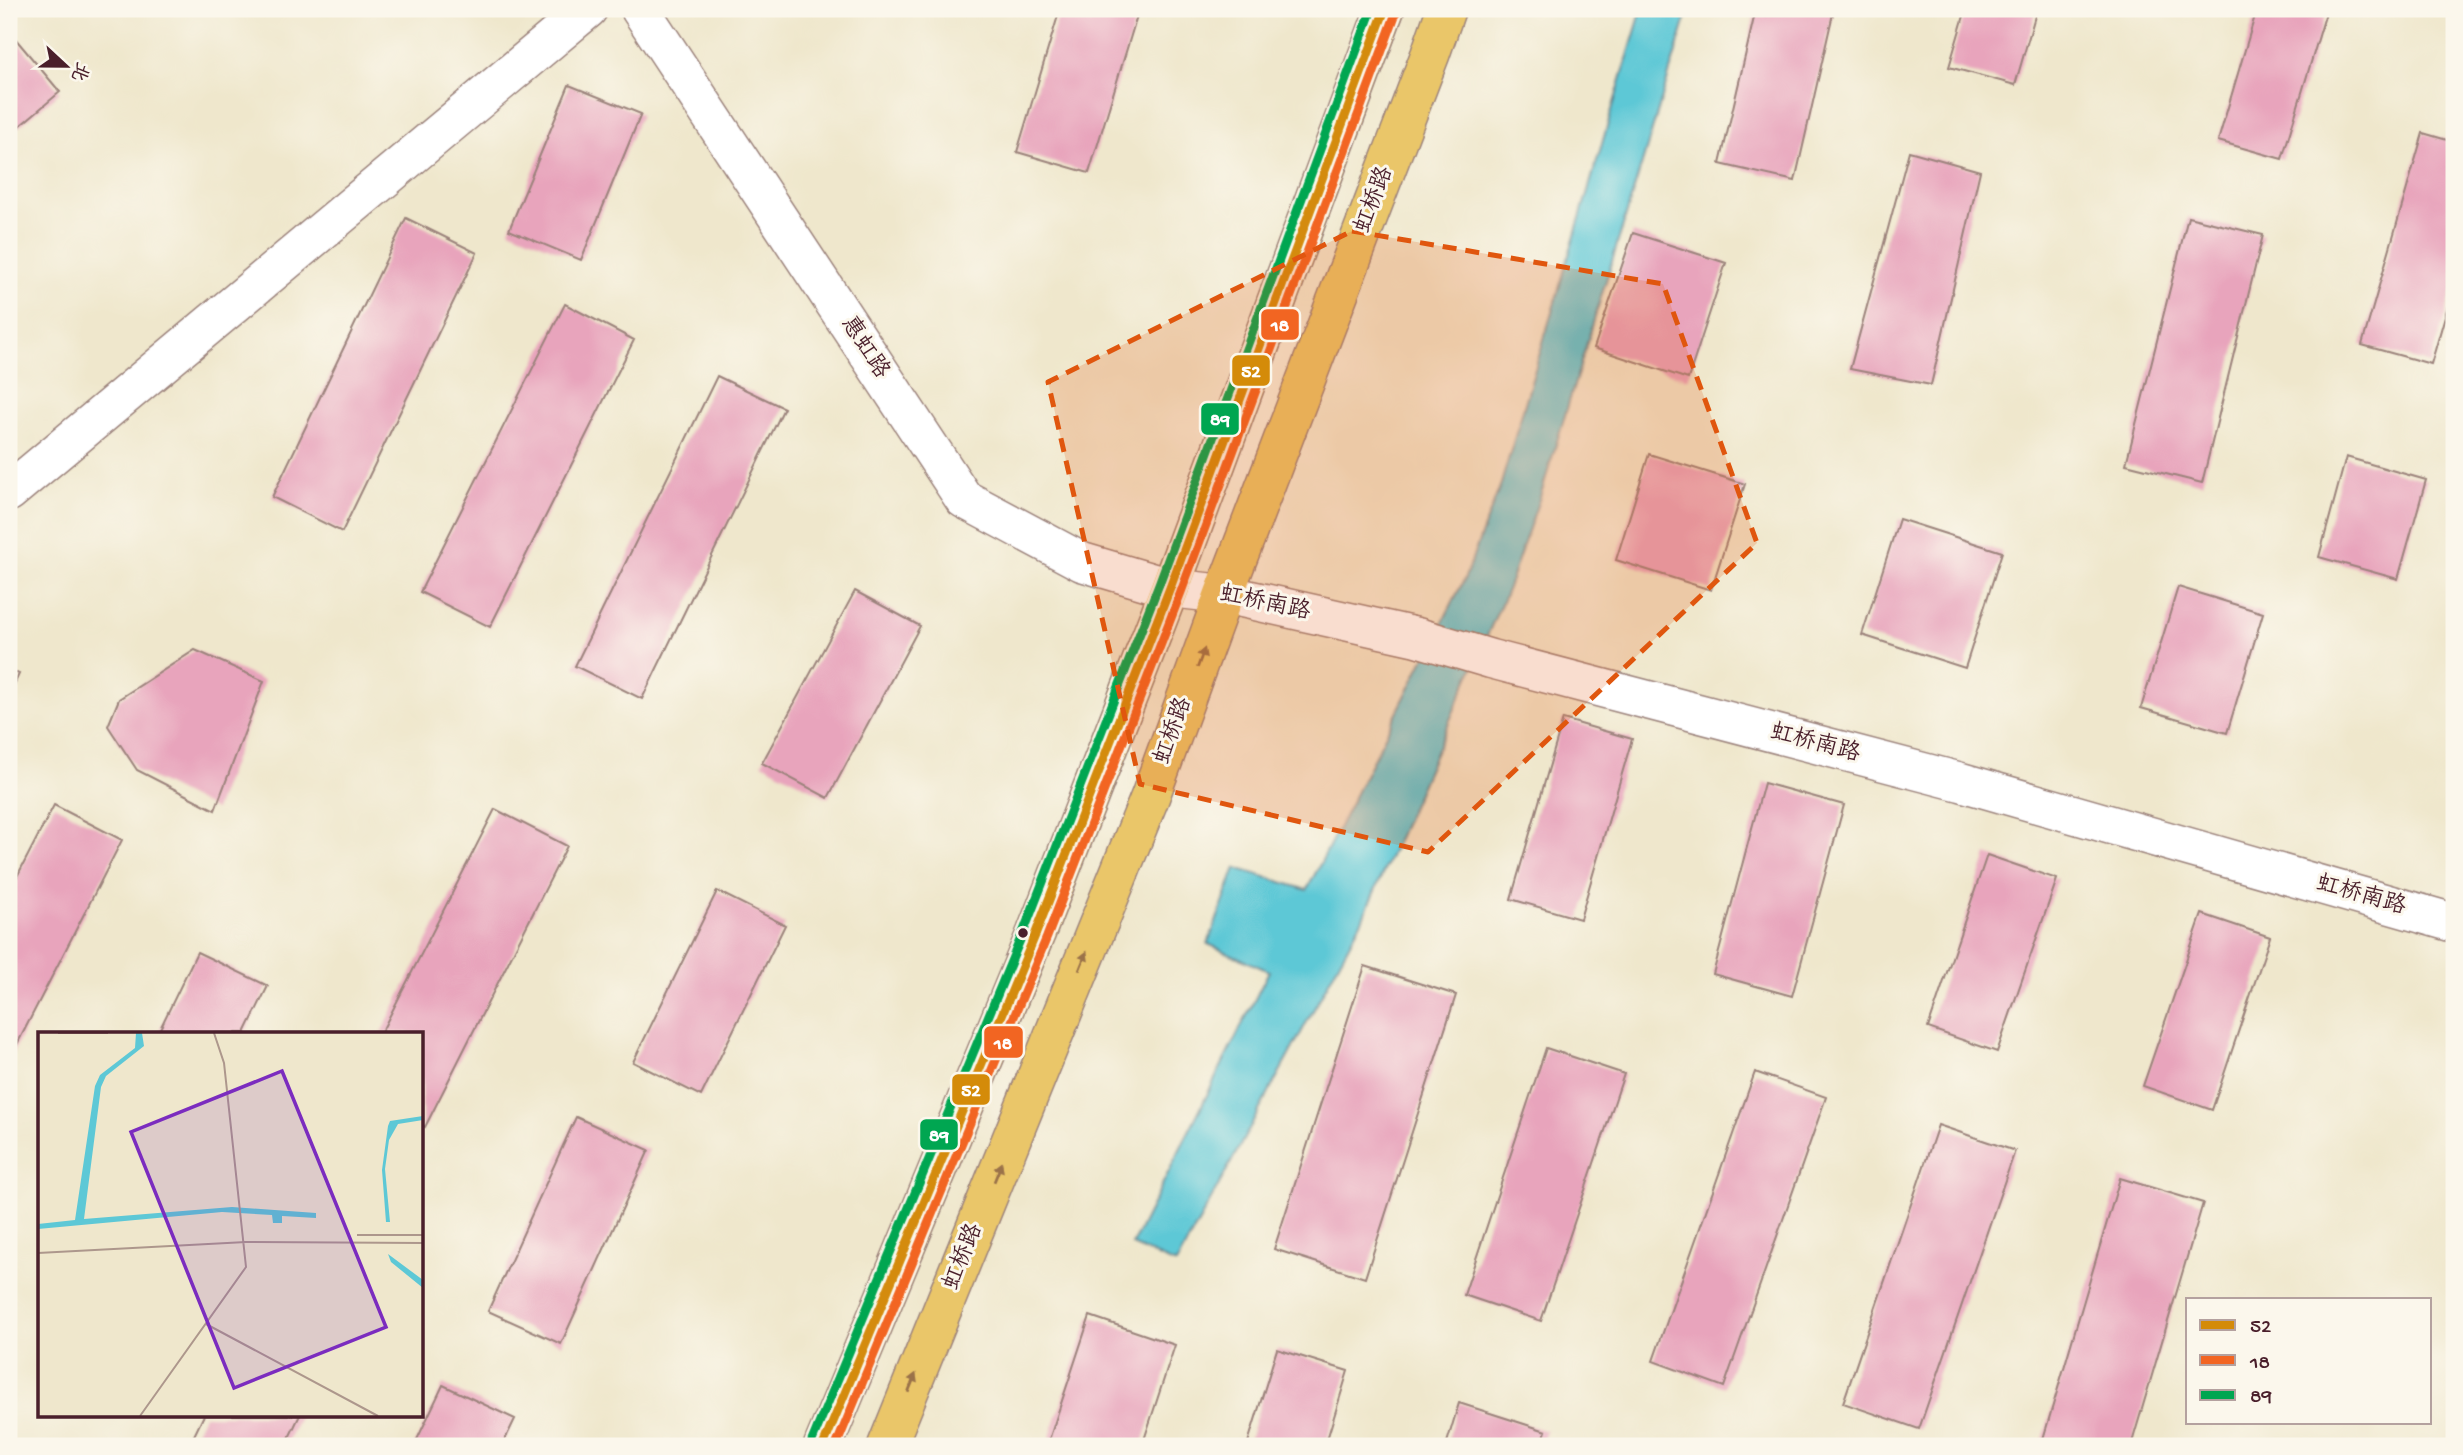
<svg xmlns="http://www.w3.org/2000/svg" width="2463" height="1455" viewBox="0 0 2463 1455" font-family="'Gochi Hand','LXGW WenKai TC',sans-serif">
<style>
.water{fill:#5dc8d6;stroke:#547480;stroke-width:2}
.building{fill:#e8a4bc}
.lines{fill:none;stroke-linecap:round;stroke-linejoin:round}
.tertiary-casing{stroke:#9c837c;stroke-width:41}
.primary-casing{stroke:#9c837c;stroke-width:41}
.tertiary{stroke:#fff;stroke-width:38}
.primary{stroke:#eac669;stroke-width:38}
.bus-1-casing{stroke:#fbf7ec;stroke-width:14}
.bus-2-casing{stroke:#fbf7ec;stroke-width:14}
.bus-3-casing{stroke:#fbf7ec;stroke-width:14}
.bus-1{stroke:#d48b09;stroke-width:9}
.bus-2{stroke:#f26522;stroke-width:9}
.bus-3{stroke:#00a651;stroke-width:9}
.oneway{fill:#9a724a}
.marked{fill:#e0560e;fill-opacity:0.2;stroke:#e0560e;stroke-width:5;stroke-dasharray:14 9;stroke-linejoin:round}
.bus-dot{fill:#4a1f2b;stroke:#fbf7ec;stroke-width:2.5}
.labels{text-anchor:middle;dominant-baseline:central;stroke-width:6;stroke-linejoin:round;paint-order:stroke}
.street-label{font-size:23px;fill:#4a1f2b;stroke:#fbf7ec}
.inset-road{fill:none;stroke:#ad978c;stroke-width:2}
.view{fill:#7b2cbf;fill-opacity:0.15;stroke:#7b2cbf;stroke-width:3.5}
.inset-edge{fill:none;stroke:#4a1f2b;stroke-width:3.5}
.line-badge{stroke:#fbf7ec;stroke-width:2.5}
.badge-label{font-size:19px;text-anchor:middle;font-weight:bold;fill:#fff}
</style>
<rect width="100%" height="100%" fill="#fbf7ec"/>
<filter id="ink" filterUnits="userSpaceOnUse"><feTurbulence type="fractalNoise" baseFrequency=".0143" numOctaves="2"/><feDisplacementMap in="SourceGraphic" scale="14" xChannelSelector="R" yChannelSelector="G"/><feConvolveMatrix kernelMatrix="1 2 1 2 8 2 1 2 1" color-interpolation-filters="sRGB"/></filter>
<filter id="wash" filterUnits="userSpaceOnUse"><feTurbulence type="fractalNoise" baseFrequency=".00686" numOctaves="4" result="noise"/><feDisplacementMap in="SourceGraphic" scale="28" xChannelSelector="R" yChannelSelector="G"/><feGaussianBlur stdDeviation="1.57" result="paint"/><feColorMatrix in="noise" values="0 0 0 0 0 0 0 0 0 0 0 0 0 0 0 0 0 1.4 0 .05"/><feComposite in="paint" operator="in"/></filter>
<g filter="url(#wash)">
<rect width="100%" height="100%" fill="#efe7cc"/>
<path class="water" d="M1642 9H1689L1540 497 1508 588 1362 920 1176 1264 1132 1245 1269 971 1208 944 1236 868 1307 890 1464 580 1501 484Z"/>
<g id="blocks">
<path class="building" d="M1060 9H1139L1089 173 1017 152Z
M1756 9H1834L1795 181 1720 164Z
M1966 9H2037L2015 85 1949 67Z
M2257 9H2327L2282 159 2218 141Z
M9 31 60 92 9 135Z
M569 85 641 114 581 260 509 230Z
M2423 133 2454 142V285L2431 364 2362 345Z
M1909 151 1980 171 1931 385 1850 369Z
M2188 217 2263 235 2202 483 2126 464Z
M406 218 477 253 342 532 272 497Z
M1633 233 1726 263 1688 379 1594 348Z
M565 304 634 340 490 627 420 592Z
M717 376 784 408 642 699 575 666Z
M1649 454 1745 484 1711 590 1616 560Z
M2346 457 2426 480 2398 579 2319 557Z
M1899 519 2002 552 1965 668 1862 635Z
M2178 587 2263 613 2227 733 2141 708Z
M855 591 920 626 828 798 762 763Z
M195 650 264 681 215 810 137 770 108 726 119 699Z
M9 670 19 674 9 696Z
M1563 719 1632 739 1580 919 1511 899Z
M1764 783 1844 805 1792 996 1713 974Z
M54 805 122 840 9 1060V892Z
M495 809 567 846 425 1127 422 1125V1033H381Z
M1987 855 2057 879 1997 1052 1928 1028Z
M717 891 785 925 701 1096 633 1062Z
M2202 914 2270 937 2212 1110 2143 1086Z
M197 952 268 986 245 1033H158Z
M1365 966 1456 995 1365 1278 1274 1249Z
M1546 1048 1624 1074 1541 1321 1464 1295Z
M1755 1072 1826 1097 1724 1387 1653 1361Z
M576 1117 649 1150 561 1344 488 1311Z
M1938 1125 2015 1151 1919 1429 1843 1403Z
M2120 1178 2203 1203 2131 1446H2041Z
M1090 1316 1175 1345 1142 1446H1047Z
M1277 1349 1348 1371 1325 1446H1247Z
M443 1385 515 1419 502 1446H414Z
M1459 1403 1546 1431 1541 1446H1446Z
M204 1415H300L285 1446H189Z"/>
</g>
</g>
<g filter="url(#ink)">
<use href="#blocks" fill-opacity="0" stroke="#9c837c" stroke-width="2"/>
<g class="lines">
<defs>
<path id="tertiary" d="M640 9 964 499 1082 562 1170 588 1224 594 1417 637 1491 659 1961 782 2454 923
M9 492 588 9"/>
<path id="primary" d="M823 1446 1036 933 1170 588 1385 9
M887 1446 1150 797 1224 594 1430 55 1446 9"/>
</defs>
<use href="#tertiary" class="tertiary-casing"/>
<use href="#primary" class="primary-casing"/>
<use href="#tertiary" class="tertiary"/>
<use href="#primary" class="primary"/>
<defs>
<path id="bus-1" d="M823 1446 1036 933 1170 588 1385 9"/>
<path id="bus-2" d="M836 1446 1047 937 1181 592 1396 13"/>
<path id="bus-3" d="M812 1441 1025 928 1159 584 1372 9"/>
</defs>
<use href="#bus-1" class="bus-1-casing"/>
<use href="#bus-2" class="bus-2-casing"/>
<use href="#bus-3" class="bus-3-casing"/>
<use href="#bus-1" class="bus-1"/>
<use href="#bus-2" class="bus-2"/>
<use href="#bus-3" class="bus-3"/>
</g>
<defs><path id="oneway-solid" d="M-6-.8H1V-3.2L6.5 0L1 3.2V.8H-6Z" transform="scale(1.75)"/></defs>
<g class="oneway">
<use href="#oneway-solid" transform="translate(1201 658) rotate(-70)"/>
<use href="#oneway-solid" transform="translate(1083 961) rotate(-68)"/>
<use href="#oneway-solid" transform="translate(998 1172) rotate(-68)"/>
<use href="#oneway-solid" transform="translate(912 1383) rotate(-68)"/>
</g>
</g>
<path class="marked" d="M1352 231 1663 284 1757 543 1428 852 1140 784 1048 382Z"/>
<circle class="bus-dot" cx="1023" cy="933" r="6"/>
<g class="labels">
<g class="street-label">
<text transform="translate(1375 200) rotate(-69)">虹桥路</text>
<text transform="translate(864 348) rotate(57)">惠虹路</text>
<text transform="translate(1265 604) rotate(12)">虹桥南路</text>
<text transform="translate(1174 731) rotate(-70)">虹桥路</text>
<text transform="translate(1815 744) rotate(15)">虹桥南路</text>
<text transform="translate(2361 896) rotate(16)">虹桥南路</text>
<text transform="translate(964 1257) rotate(-68)">虹桥路</text>
</g>
</g>
<g transform="translate(38 1032)">
<rect width="385" height="385" fill="#efe7cc"/>
<path d="M98 1H104L106 14 68 44 63 55 46 187 194 175 278 181V186L244 184V191H235L234 183 184 180 0 197V192L37 188 57 54 62 43 97 16ZM385 84V88L360 92 351 108 347 137 352 190H348L344 138 350 94 352 89ZM350 222 385 248V256L353 230Z" fill="#5dc8d6"/>
<path class="inset-road" d="M20 1H70M319 203H385M0 221 208 210 385 211M168 292 340 384M102 384 208 235 186 31 176 1"/>
<path class="view" d="M244 39 348 295 196 356 93 100Z"/>
<rect width="385" height="385" class="inset-edge"/>
</g>
<g class="line-badge">
<rect x="1260" y="308" width="40" height="33" rx="7" fill="#f26522"/>
<rect x="1231" y="354" width="40" height="33" rx="7" fill="#d48b09"/>
<rect x="1200" y="402" width="40" height="34" rx="7" fill="#00a651"/>
<rect x="983" y="1025" width="41" height="34" rx="7" fill="#f26522"/>
<rect x="951" y="1073" width="40" height="33" rx="7" fill="#d48b09"/>
<rect x="919" y="1118" width="40" height="33" rx="7" fill="#00a651"/>
</g>
<g class="badge-label">
<text x="1280" y="331">18</text>
<text x="1251" y="377">52</text>
<text x="1220" y="425">89</text>
<text x="1003" y="1049">18</text>
<text x="971" y="1096">52</text>
<text x="939" y="1141">89</text>
</g>
<rect width="2463" height="1455" fill="none" stroke="#fbf7ec" stroke-width="35"/>
<rect x="2186" y="1298" width="245" height="126" fill="#fbf7ec" stroke="#b4a19f" stroke-width="2"/>
<rect x="2200" y="1320" width="35" height="10" fill="#d48b09" stroke="#b4a19f" stroke-width="2"/>
<text x="2250" y="1332" font-size="21" fill="#4a1f2b">52</text>
<rect x="2200" y="1355" width="35" height="10" fill="#f26522" stroke="#b4a19f" stroke-width="2"/>
<text x="2250" y="1368" font-size="21" fill="#4a1f2b">18</text>
<rect x="2200" y="1390" width="35" height="10" fill="#00a651" stroke="#b4a19f" stroke-width="2"/>
<text x="2250" y="1402" font-size="21" fill="#4a1f2b">89</text>
<g transform="translate(66 66) rotate(112)" stroke="#fbf7ec" stroke-width="5" paint-order="stroke">
<path d="M0-5L12 26L0 18L-12 26Z" fill="#4a1f2b"/>
<text y="-10" font-size="19" font-weight="bold" text-anchor="middle" fill="#4a1f2b">北</text>
</g>
</svg>
